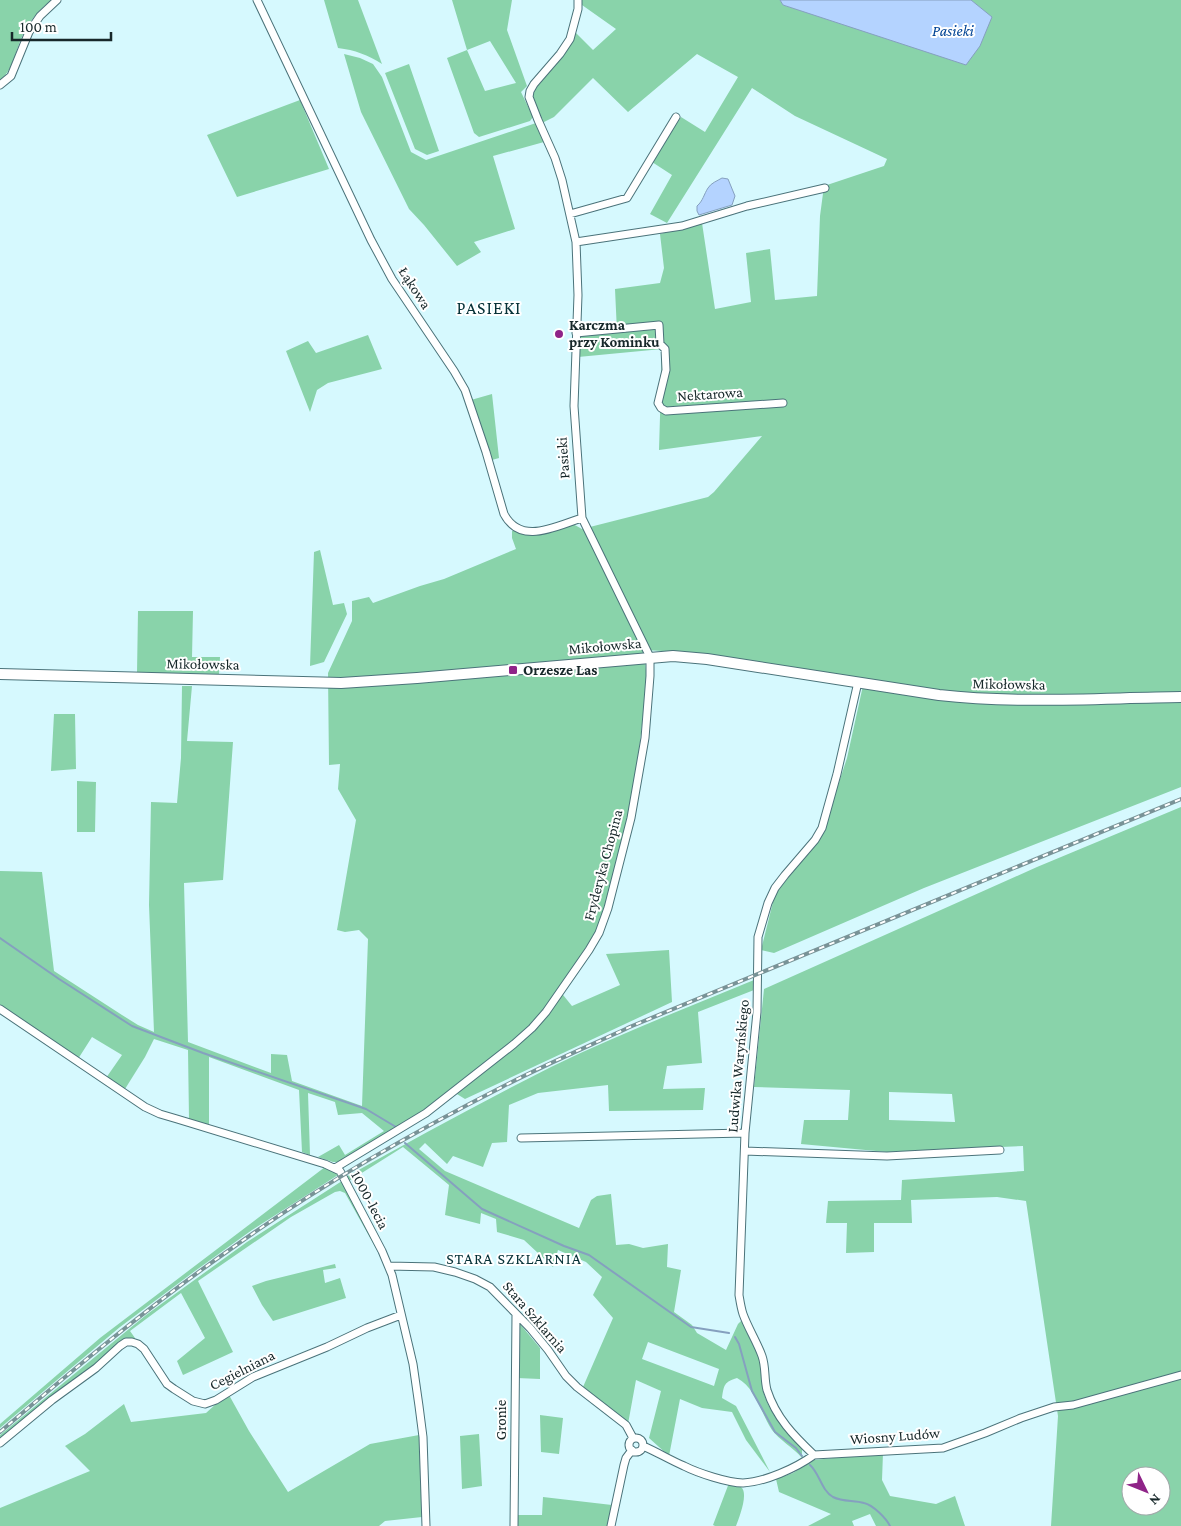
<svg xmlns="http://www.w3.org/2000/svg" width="1181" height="1526" viewBox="0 0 1181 1526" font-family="'Crimson Pro',serif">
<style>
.green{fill:#89d3aa;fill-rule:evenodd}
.water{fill:#b4d3ff;stroke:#85a0bf}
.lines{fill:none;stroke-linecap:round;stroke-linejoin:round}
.stream{stroke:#85a0bf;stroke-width:2}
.minor-casing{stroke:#4b737a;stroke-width:9}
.secondary-casing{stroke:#4b737a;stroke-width:12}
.minor{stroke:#fff;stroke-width:7}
.secondary{stroke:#fff;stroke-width:10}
.rail-casing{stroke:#799397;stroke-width:4}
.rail{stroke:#fff;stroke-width:2;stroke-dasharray:5.5;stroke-linecap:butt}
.poi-dot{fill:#8f2488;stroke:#fff;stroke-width:2}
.labels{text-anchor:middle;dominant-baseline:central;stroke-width:4;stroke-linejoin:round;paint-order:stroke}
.street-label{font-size:15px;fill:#17282a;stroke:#fff}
.poi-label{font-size:15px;font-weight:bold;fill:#17282a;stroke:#fff;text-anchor:start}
.water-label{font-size:16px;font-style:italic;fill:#004394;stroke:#fff}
.neighbourhood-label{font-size:16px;letter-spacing:1px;fill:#063238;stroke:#fff}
.quarter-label{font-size:18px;letter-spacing:1px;fill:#063238;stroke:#fff}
</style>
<rect width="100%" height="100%" fill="#d6f9fe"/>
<path class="green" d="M0 0H52C42 7 32 18 26 29 16 45 15 68 0 81Z
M324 0H358L382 64C368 55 355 50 338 48Z
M452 0H512L507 30 527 86 521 92 533 117 530 121 479 137 474 133 447 58 467 50ZM490 41 516 83 485 91 467 50Z
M582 0H780L783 5 802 11 992 18 971 0H1181V787L924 888 774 953 761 950 775 894 821 837 847 758 864 681 699 653 644 650 647 681 636 777 629 817 612 884 597 932 559 990 572 1006 620 985 606 954 669 950 672 1002 465 1099 452 1091 425 1111 338 1162H333L318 1157 339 1145 345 1155 384 1131 362 1113 338 1115 335 1102 308 1093 310 1155 302 1152 299 1090 209 1057V1126L189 1119 188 1050 154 1039 145 1057 125 1089 106 1078 122 1055 92 1037 78 1059 0 1006V871L42 872 54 971 122 1015 138 1025 154 1032 149 905 151 802 177 803 181 758 182 686H192L187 741 233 742 223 880 184 883 188 1042 271 1073V1054L287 1055 292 1081 362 1106 368 939 359 930 345 932 337 930 356 820 338 789 340 764 329 765 328 673 352 621V601L369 597 373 603 420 586 444 579 516 549 512 538V531H516C532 541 556 529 573 524L582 529 708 497 714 492 762 436 659 450 662 349 578 357V336L617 332 615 289 660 283 664 268 660 234 702 223 715 309 751 302 746 253 770 249 775 300 817 296 820 216 824 186 884 166 887 159 795 116 752 88 667 223 650 214 672 175 652 162 681 117 705 132 738 77 697 54 628 112 593 78 554 117 542 123 531 95 535 86 575 32 593 50 616 29 582 5Z
M344 54 360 58 373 64 382 77 411 152 426 160 536 123 544 142 493 156 515 229 474 242 481 252 457 266 424 225 409 209 361 112Z
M409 64 439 151 427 155 415 149 385 73Z
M300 100 329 169 237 197 207 135Z
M368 335 382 369 328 383 317 390 310 412 286 351 308 341 316 353Z
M492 394 499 458 492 460 471 400Z
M320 550 333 605 344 603 347 614 324 662 310 666 314 552Z
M138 611H193L192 657H220L219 674 137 673Z
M54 714H75L76 769 51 771Z
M77 781 96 782 95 832H77Z
M1181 807V1526H1051L1058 1416 1026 1201 997 1197 911 1200 912 1223H874V1252L846 1253 847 1223H826L828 1201 901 1200 902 1180 1024 1171 1023 1146 887 1152 801 1144 804 1120H848L850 1090 754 1087 764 989 1037 867ZM889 1092 952 1094 955 1122 889 1120ZM1131 1476H1161V1506H1131Z
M754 980V990L698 1012 702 1063 667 1066 663 1089 705 1088 703 1110 609 1111 608 1085 538 1093 509 1105 507 1142 492 1143 483 1167 453 1156 447 1164 425 1143 419 1149 445 1171 579 1228 591 1200 597 1196 611 1194 616 1245 629 1244 643 1248 668 1244 667 1267 681 1270 674 1312 692 1325 697 1333 726 1350 738 1324 742 1320C750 1335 759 1350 761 1367 763 1376 762 1385 764 1394 770 1413 787 1435 802 1447V1458C793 1447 779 1440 772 1430 761 1413 755 1387 737 1378 724 1382 724 1385 722 1398L736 1406 770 1472 746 1440 732 1412 702 1408 680 1399 669 1456 649 1438 661 1391 636 1380 628 1424 583 1387 613 1318 593 1295 602 1277 586 1262 558 1250 553 1267 524 1240 497 1232 496 1219 481 1213 480 1224 445 1215 449 1185 403 1147 349 1181 346 1177C414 1139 482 1102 551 1067 617 1035 686 1008 754 980ZM648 1342 719 1369 714 1386 642 1359Z
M325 1167 337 1173 338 1175 252 1230 195 1271 120 1327 0 1428V1424L100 1338Z
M342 1181 378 1249V1252L345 1193 340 1191 335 1192 291 1217 198 1281 233 1352 183 1375 177 1361 205 1338 181 1293 130 1331 135 1338 134 1340 104 1358 0 1440V1435L146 1315 247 1242Z
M335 1264 336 1268 323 1270 325 1283 340 1278 346 1298 273 1321 262 1305 252 1286 266 1281Z
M520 1324 540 1348V1379L517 1378 518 1326Z
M229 1395 249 1431 288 1492 370 1444 419 1435 422 1517 385 1521 379 1526H0V1508L90 1471 65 1446 85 1434 124 1404 131 1422 206 1413 217 1403Z
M540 1415 563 1418 559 1454 541 1452Z
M479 1434 482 1486 462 1489 460 1436Z
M883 1453 882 1480 890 1496 936 1504 955 1496 965 1526H876L870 1514 852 1521 854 1526H808L831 1514 779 1492 776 1479 793 1473 814 1460Z
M729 1483C733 1484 738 1484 741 1487 749 1493 739 1518 736 1526H715L713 1525Z
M543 1497 612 1505 607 1526H516V1515H542Z"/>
<path class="water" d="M780 0H971L992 17 980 46 966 65 783 5Z
M722 178 728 179 735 196 732 205 699 215 697 211V206C703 201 704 194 708 188 711 183 717 181 722 178Z"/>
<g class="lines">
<path class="stream" d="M0 938 59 979 132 1026 203 1053 366 1109 396 1127
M405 1143 482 1209 564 1246 589 1255 691 1327 729 1333
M735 1337 739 1344 752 1391 775 1432 796 1448 802 1456
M810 1465C820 1474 821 1490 833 1497 843 1502 854 1500 864 1503 873 1505 886 1518 890 1526"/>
<defs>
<path id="minor" d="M257 0 371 240 392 279 454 371 465 390 486 452 504 514C521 546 556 526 582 518
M0 85 11 76 29 32 40 16 57 0
M570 214 627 198 676 117
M576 242 682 226 747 206 825 188
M576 333 659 325 660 344 665 349 666 370 658 403 661 408 666 411 783 403
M0 1009 145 1107 160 1114 177 1119 325 1164 340 1171 382 1251 392 1275 413 1364 419 1406 423 1437 426 1526
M521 1138 745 1133
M745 1151 887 1156 1000 1150
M335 1168 426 1113 514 1044 532 1028 546 1012 589 950 599 933 608 908 631 818 645 738 650 676V657L582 518 574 406 578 295 576 242 562 180 555 158 538 120 529 97 530 91 534 84 560 54 570 39 578 9V0
M389 1266 434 1267 455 1272 475 1279 490 1287 530 1328 548 1350 566 1376 577 1387 626 1425 633 1438
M629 1445a7 7 0 1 1 14 0a7 7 0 1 1-14 0Z
M0 1443 52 1400 96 1368 120 1346 126 1342H132L138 1344 144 1349 167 1384 174 1389 193 1401 205 1404 216 1400 253 1377 327 1347 367 1328 401 1315
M643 1446C657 1452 670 1460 684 1466 698 1473 728 1483 743 1483 765 1482 796 1468 814 1455L943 1448 985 1433 1021 1418 1054 1407 1073 1405 1181 1375
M814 1455C794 1436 776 1418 767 1390 764 1379 766 1367 762 1356 757 1342 748 1328 743 1314 741 1308 740 1301 739 1295L745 1133 757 1012 758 937 768 903 775 888 785 875 815 840 822 828 837 774 858 682
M514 1526 516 1315
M611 1526 624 1465 626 1458 632 1450"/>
<path id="secondary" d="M0 674 341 683 417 678 673 656 707 659 939 695C1019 704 1100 698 1181 697"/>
</defs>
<use href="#minor" class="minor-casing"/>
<use href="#secondary" class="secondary-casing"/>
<use href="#minor" class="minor"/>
<use href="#secondary" class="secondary"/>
<defs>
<path id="rail" d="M0 1432C76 1367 153 1303 235 1246 319 1186 410 1134 502 1087 544 1065 589 1046 632 1026L1181 799"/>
</defs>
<use href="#rail" class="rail-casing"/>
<use href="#rail" class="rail"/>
</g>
<g class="poi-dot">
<circle cx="559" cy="334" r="5"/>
<rect x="508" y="665" width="10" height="10" rx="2.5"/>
</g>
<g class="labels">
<g class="street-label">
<text transform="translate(415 288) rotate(57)">Łąkowa</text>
<text transform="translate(710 394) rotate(-4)">Nektarowa</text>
<text transform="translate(563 458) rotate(-94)">Pasieki</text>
<text transform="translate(605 646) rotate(-5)">Mikołowska</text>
<text transform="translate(203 664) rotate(1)">Mikołowska</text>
<text transform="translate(1009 684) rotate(1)">Mikołowska</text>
<text transform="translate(603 865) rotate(-75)">Fryderyka Chopina</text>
<text transform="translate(738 1066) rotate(-85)">Ludwika Waryńskiego</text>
<text transform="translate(370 1200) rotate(62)">1000-lecia</text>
<text transform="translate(535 1317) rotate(49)">Stara Szklarnia</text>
<text transform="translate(242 1370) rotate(-27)">Cegielniana</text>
<text transform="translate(501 1420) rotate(-90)">Gronie</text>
<text transform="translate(895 1436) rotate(-4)">Wiosny Ludów</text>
</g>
<g class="poi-label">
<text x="569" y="325">Karczma<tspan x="569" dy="17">przy Kominku</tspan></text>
<text x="523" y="670">Orzesze Las</text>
</g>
<g class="water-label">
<text x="953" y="30">Pasieki</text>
</g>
<g class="neighbourhood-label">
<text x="514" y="1258">STARA SZKLARNIA</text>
</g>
<g class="quarter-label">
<text x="489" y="308">PASIEKI</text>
</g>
</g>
<g transform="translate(1146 1491) rotate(133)"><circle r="24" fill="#ffffff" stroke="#a2a9aa"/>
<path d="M0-4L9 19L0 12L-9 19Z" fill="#8f2488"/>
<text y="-8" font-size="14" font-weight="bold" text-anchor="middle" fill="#17282a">N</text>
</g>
<path d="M12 32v8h99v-8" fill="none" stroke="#17282a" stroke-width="2.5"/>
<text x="20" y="32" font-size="15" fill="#17282a" stroke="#ffffff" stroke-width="4" paint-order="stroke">100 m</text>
</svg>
